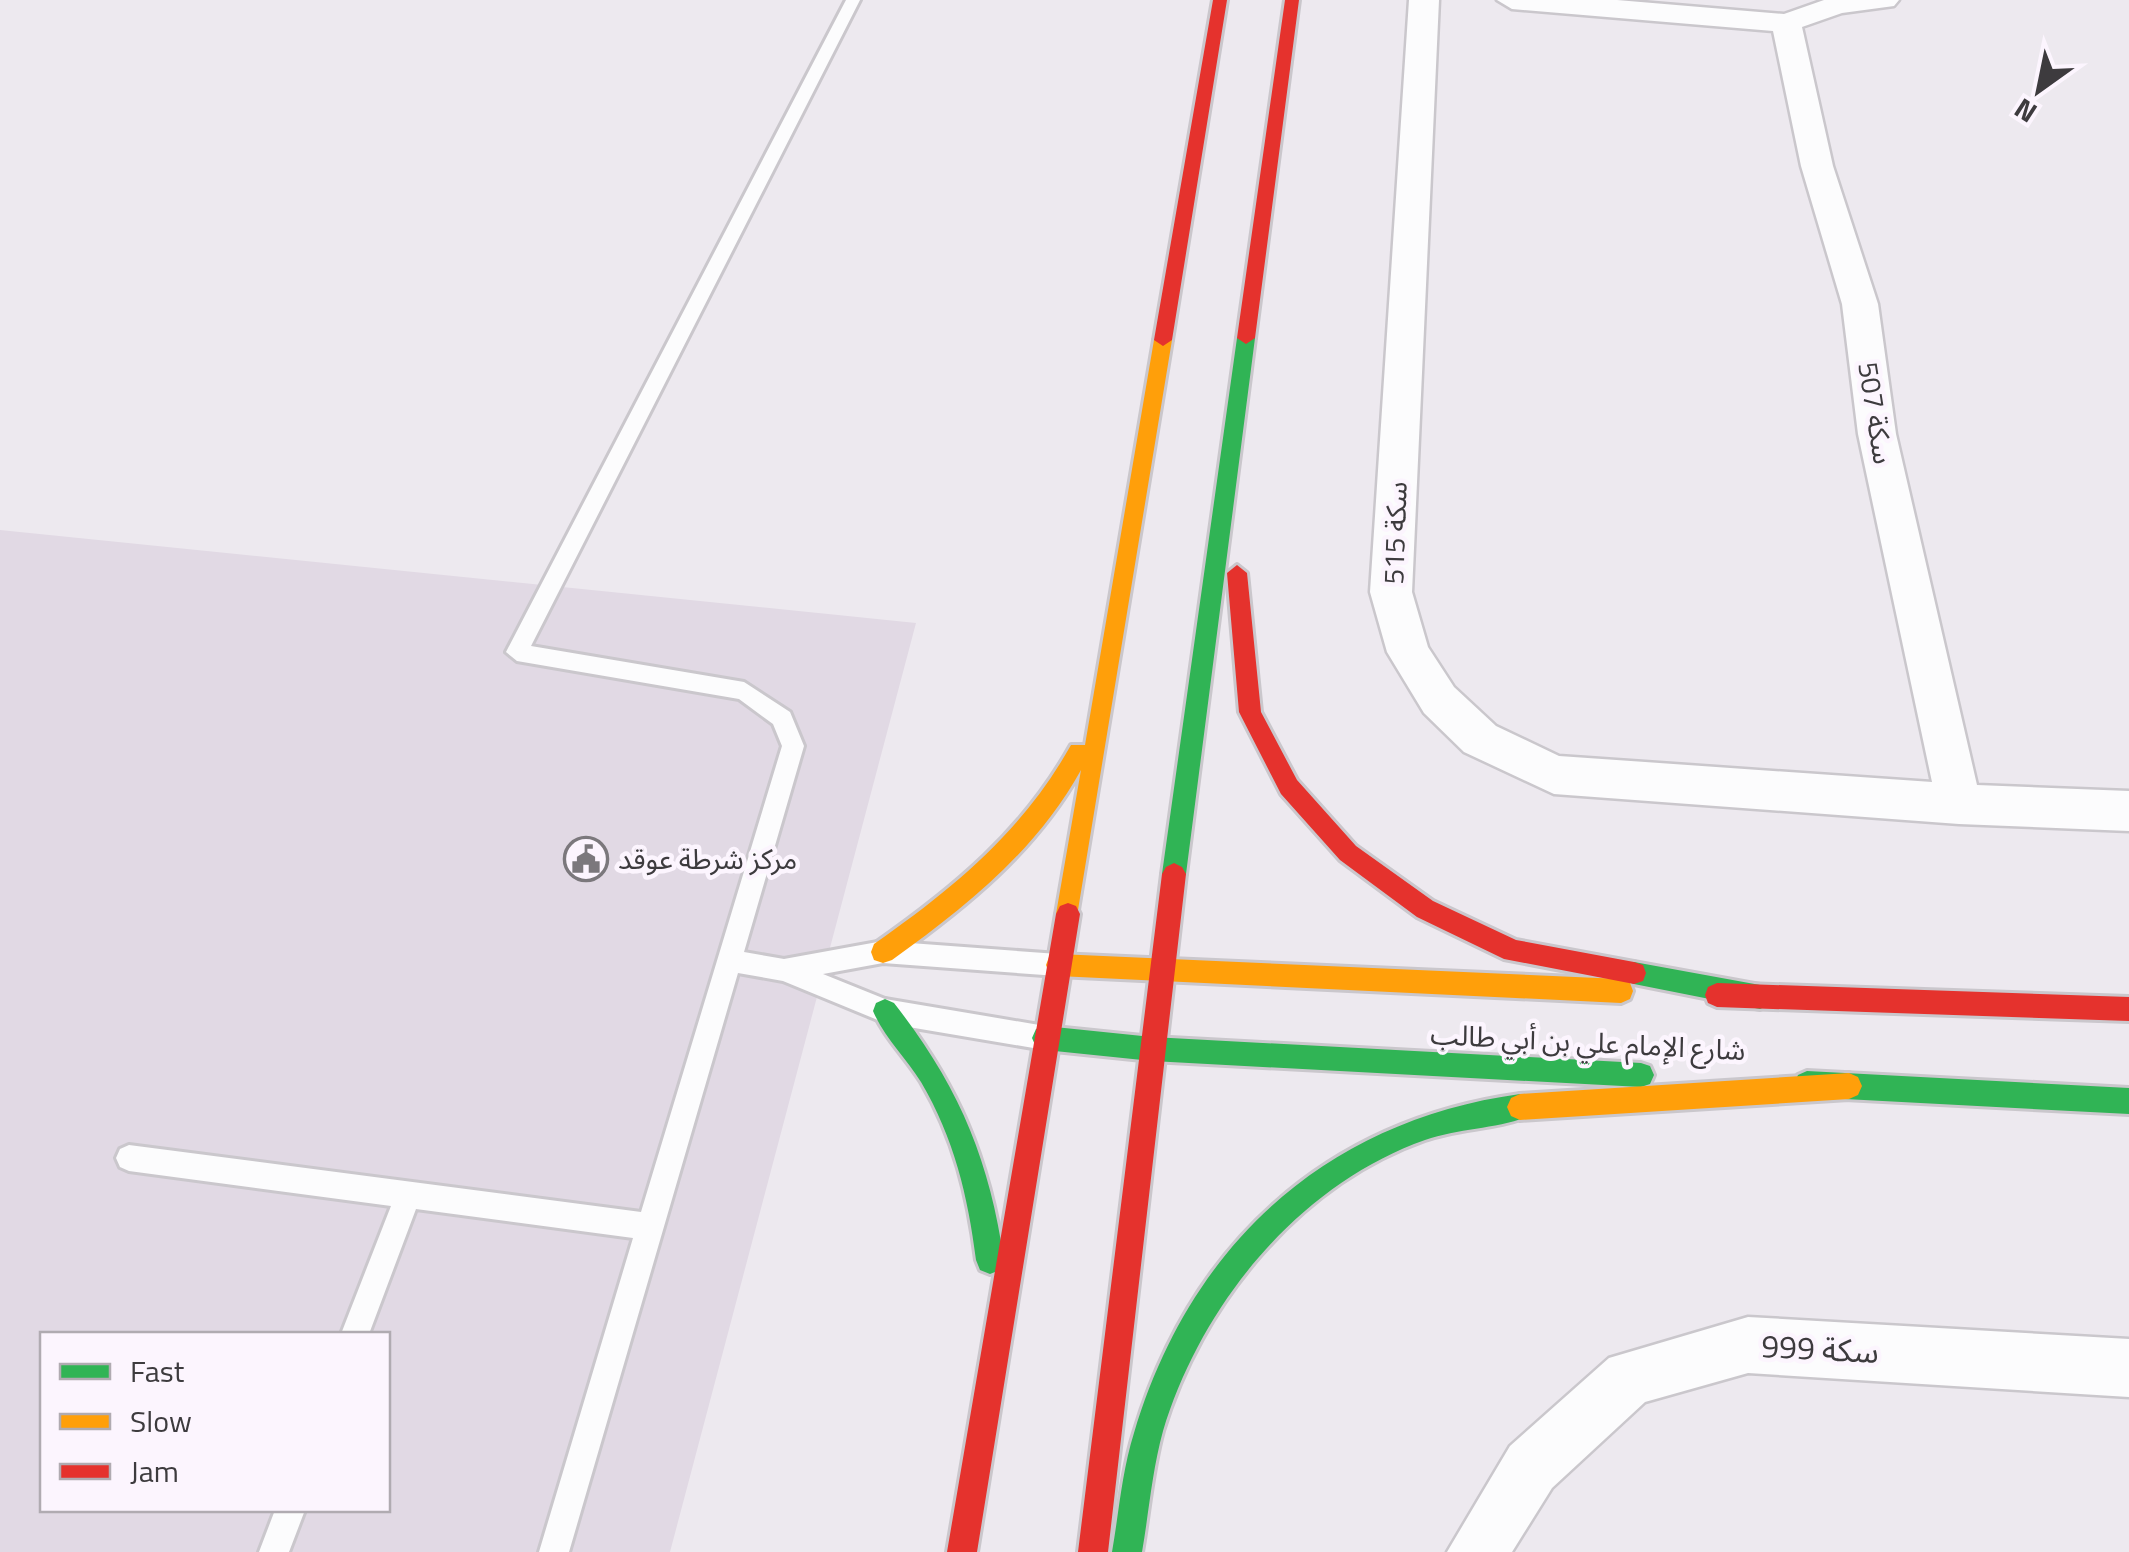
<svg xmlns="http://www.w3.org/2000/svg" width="2129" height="1552" font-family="'Titillium Web','Noto Sans Arabic',sans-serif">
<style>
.built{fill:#e1d9e4;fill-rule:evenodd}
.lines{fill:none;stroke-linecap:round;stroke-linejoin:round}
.lane-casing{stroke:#cac7cc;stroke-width:6}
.street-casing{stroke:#cac7cc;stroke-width:5}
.fast-casing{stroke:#cac7cc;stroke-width:6}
.slow-casing{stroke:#cac7cc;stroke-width:6}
.jam-casing{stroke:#cac7cc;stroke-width:6}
.lane{fill:#fcfcfd;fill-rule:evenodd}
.street{fill:#fcfcfd;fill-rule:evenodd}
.fast{fill:#30b455;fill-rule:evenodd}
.slow{fill:#ff9f0a;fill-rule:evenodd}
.jam{fill:#e5322d;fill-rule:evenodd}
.labels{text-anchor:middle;stroke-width:9;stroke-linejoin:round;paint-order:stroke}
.street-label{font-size:28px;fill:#3d3b3e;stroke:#fcf5fe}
.poi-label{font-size:28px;fill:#3d3b3e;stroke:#fcf5fe;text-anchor:start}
.near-street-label{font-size:32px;fill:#3d3b3e;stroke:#fcf5fe}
</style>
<rect width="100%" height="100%" fill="#ede9ef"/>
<!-- built -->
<path class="built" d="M0,530L916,623L670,1552H0ZM42,1334H388V1510H42Z"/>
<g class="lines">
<defs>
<path id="lane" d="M846,0H860L531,646L744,682L790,712L804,746L744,952L784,959L883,941L1058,954L1067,957L1070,965L1067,973L1058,976L883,963L823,974L885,999L1045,1026L1054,1029L1058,1038L1054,1047L1045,1050L885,1023L783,981L738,973L569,1552H539L633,1238L416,1209L369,1334H341L391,1206L129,1171L120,1167L116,1158L120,1149L129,1145L641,1212L782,746L773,724L739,699L517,661L506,652Z
M275,1510H305L289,1552H259Z"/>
<path id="street" d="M1409,0H1439L1412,592L1428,647L1454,687L1496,726L1559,756L1932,782L1858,434L1842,304L1801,166L1773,31L1512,9L1497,0H1617L1784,14L1824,0H1899L1894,6L1842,13L1802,27L1833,166L1878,304L1896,434L1977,785L2129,791V831L1959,824L1554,794L1464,752L1424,713L1387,652L1370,592Z
M1748,1317L2129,1339V1397L1748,1373L1645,1402L1552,1488L1512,1552H1447L1510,1446L1609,1358Z"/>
<path id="fast" d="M1246,332L1255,338L1186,874L1182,881L1174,885L1166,881L1162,874L1237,338Z
M1634,962L1760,985L1769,989L1772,997L1769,1005L1760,1009L1634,984L1625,981L1622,973L1625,965Z
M885,999L894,1003C958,1085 989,1157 1004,1260L1000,1270L990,1274L980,1270L976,1260C968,1196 954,1138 921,1082C906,1058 884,1037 873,1011L876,1003Z
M1045,1026L1152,1037L1641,1063L1650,1066L1654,1075L1650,1084L1641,1087L1152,1061L1045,1050L1036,1047L1032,1038L1036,1029Z
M1807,1071L2129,1088V1114L1807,1097L1798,1093L1794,1084L1798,1075Z
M1520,1094L1529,1098L1533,1107L1529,1116C1497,1129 1459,1128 1425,1140C1298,1185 1201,1305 1163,1431C1152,1471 1149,1512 1142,1552H1112C1119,1512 1122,1471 1134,1433C1190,1245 1325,1121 1520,1094Z"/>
<path id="slow" d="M1163,334L1172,340L1076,922L1068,925L1060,922L1056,914L1081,770C1036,851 966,907 892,960L883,963L874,960L871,952L874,944C954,888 1023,831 1071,745H1085L1154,340Z
M1058,954L1621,979L1630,983L1633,991L1630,999L1621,1003L1058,976L1049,973L1046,965L1049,957Z
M1849,1073L1858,1077L1862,1086L1858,1095L1849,1099L1520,1120L1511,1116L1507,1107L1511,1098L1520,1094Z"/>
<path id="jam" d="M1213,0H1227L1172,340L1163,346L1154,340Z
M1285,0H1299L1255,338L1246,344L1237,338Z
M1237,565L1247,573L1261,712L1297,780L1356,846L1433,901L1516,940L1634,962L1643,965L1646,973L1643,981L1634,984L1504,959L1417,917L1340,860L1281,794L1239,712L1227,573Z
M1174,863L1182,867L1186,874L1108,1552H1078L1162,874L1166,867Z
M1068,903L1076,906L1080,914L977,1552H947L1056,914L1060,906Z
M1717,983L2129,997V1021L1717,1007L1708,1003L1705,995L1708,987Z"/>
</defs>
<!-- lane casing -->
<use href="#lane" class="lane-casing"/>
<!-- street casing -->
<use href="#street" class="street-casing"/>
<!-- fast casing -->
<use href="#fast" class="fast-casing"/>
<!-- slow casing -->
<use href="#slow" class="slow-casing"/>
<!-- jam casing -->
<use href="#jam" class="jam-casing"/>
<!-- lane -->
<use href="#lane" class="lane"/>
<!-- street -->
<use href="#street" class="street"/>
<!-- fast -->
<use href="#fast" class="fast"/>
<!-- slow -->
<use href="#slow" class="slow"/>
<!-- jam -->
<use href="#jam" class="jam"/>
</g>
<!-- icons -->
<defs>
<symbol id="civic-ring" viewBox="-11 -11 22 22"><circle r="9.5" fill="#fcf5fe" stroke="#7b787c" stroke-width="1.5"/><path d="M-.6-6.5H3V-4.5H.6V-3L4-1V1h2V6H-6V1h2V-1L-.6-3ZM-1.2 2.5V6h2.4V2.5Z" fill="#7b787c"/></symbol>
</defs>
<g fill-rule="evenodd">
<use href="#civic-ring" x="561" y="834" width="50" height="50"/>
</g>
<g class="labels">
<!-- street labels -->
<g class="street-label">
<text transform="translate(1876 413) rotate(81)" y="10">سكة 507</text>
<text transform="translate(1395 533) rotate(-88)" y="10">سكة 515</text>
<text transform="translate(1588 1042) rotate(3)" y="10">شارع الإمام علي بن أبي طالب</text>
</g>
<!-- poi labels -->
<g class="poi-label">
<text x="618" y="869">مركز شرطة عوقد</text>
</g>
<!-- near-street labels -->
<g class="near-street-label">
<text transform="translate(1820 1349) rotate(3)" y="11">سكة 999</text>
</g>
</g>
<!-- legend -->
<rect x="40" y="1332" width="350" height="180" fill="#fcf5fe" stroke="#b0abb1" stroke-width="2.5"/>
<rect x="60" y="1364" width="50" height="15" fill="#30b455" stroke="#b0abb1" stroke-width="2.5"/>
<text x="130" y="1382" font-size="30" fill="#3d3b3e">Fast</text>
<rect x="60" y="1414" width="50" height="15" fill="#ff9f0a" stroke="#b0abb1" stroke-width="2.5"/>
<text x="130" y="1432" font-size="30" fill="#3d3b3e">Slow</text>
<rect x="60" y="1464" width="50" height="15" fill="#e5322d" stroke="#b0abb1" stroke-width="2.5"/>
<text x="130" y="1482" font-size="30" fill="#3d3b3e">Jam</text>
<!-- north arrow -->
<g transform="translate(2039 90) rotate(213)" stroke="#fcf5fe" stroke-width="8" paint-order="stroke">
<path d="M0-8L18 38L0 25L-18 38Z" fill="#3d3b3e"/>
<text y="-15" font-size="28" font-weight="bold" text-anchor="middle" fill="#3d3b3e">N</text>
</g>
</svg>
